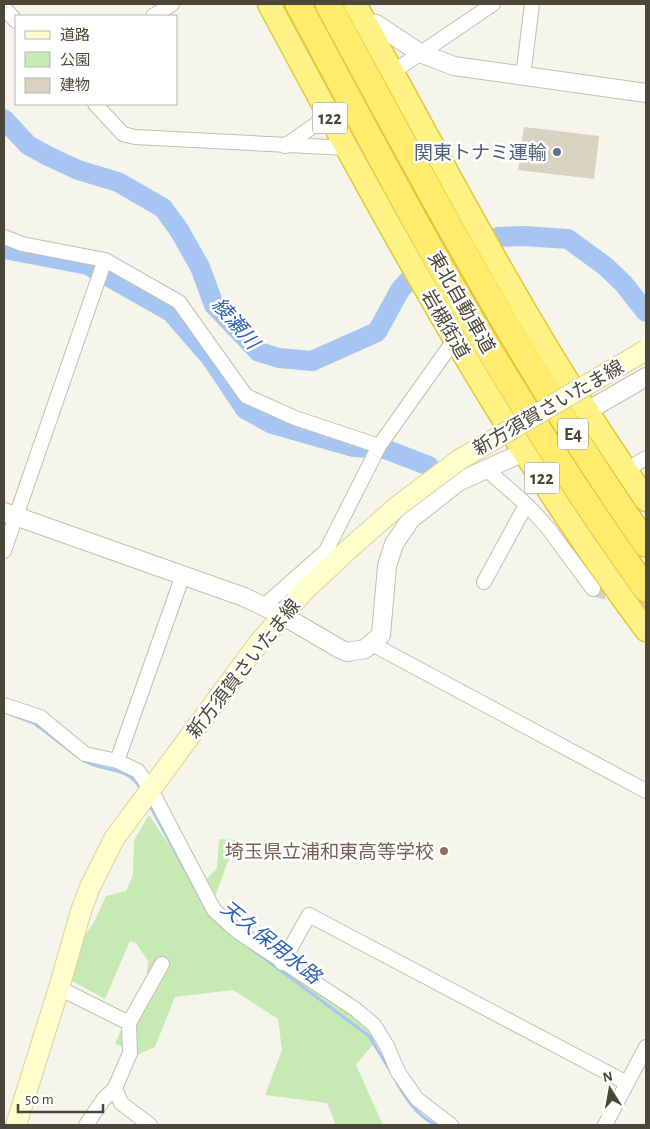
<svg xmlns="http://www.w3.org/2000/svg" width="650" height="1129" font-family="'Alegreya Sans','Noto Sans JP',sans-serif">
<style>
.green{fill:#c7eab4}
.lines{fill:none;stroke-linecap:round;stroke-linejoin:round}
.stream{stroke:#a7c5f3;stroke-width:3}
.river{stroke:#a7c5f3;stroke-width:20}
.building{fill:#d8d3c0}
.minor-tunnel{stroke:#d4d2c7;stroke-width:14;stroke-dasharray:14 7;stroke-linecap:butt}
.minor-casing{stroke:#c2bfad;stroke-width:16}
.tertiary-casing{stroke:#c2bfad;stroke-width:20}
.secondary-casing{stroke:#d6d39a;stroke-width:22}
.trunk-casing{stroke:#e2c639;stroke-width:25}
.motorway-casing{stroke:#e2c639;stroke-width:28}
.minor{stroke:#fff;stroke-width:14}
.tertiary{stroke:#fff;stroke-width:18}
.secondary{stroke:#fffdcc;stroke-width:20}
.trunk{stroke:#fff284;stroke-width:22}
.motorway{stroke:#ffec6d;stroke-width:25}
.secondary-bridge-casing{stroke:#d6d39a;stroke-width:22;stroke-linecap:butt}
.secondary-bridge{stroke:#fffdcc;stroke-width:20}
.service-dot{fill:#5c6f8a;stroke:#fff;stroke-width:2}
.education-dot{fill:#8d6e63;stroke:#fff;stroke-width:2}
.labels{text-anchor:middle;stroke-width:5;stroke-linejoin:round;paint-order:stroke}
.shield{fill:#fff;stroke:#817e74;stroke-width:1}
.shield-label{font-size:18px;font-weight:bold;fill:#4b4738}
.service-label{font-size:19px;fill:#4e5e75;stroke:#fff;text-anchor:end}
.street-label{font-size:19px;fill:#4b4738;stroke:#fff}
.education-label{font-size:19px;fill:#785e54;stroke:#fff;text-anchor:end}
.water-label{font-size:20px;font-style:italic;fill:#2d62bb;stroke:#fff}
</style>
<rect width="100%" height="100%" fill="#f6f5eb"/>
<!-- green -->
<path class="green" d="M149,815L198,888L217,868L219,839L236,840L213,902L212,913L376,1020L378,1038L356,1065L383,1125H336L327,1103L265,1095L282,1050L278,1019L233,990L175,997L155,1047L137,1055L115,1043L147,975L148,961L136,943L130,941L105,999L70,980L74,952L94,922L106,896L126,891L133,875L134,840Z"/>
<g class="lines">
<!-- stream -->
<path class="stream" d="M7,713L34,723L77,756
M83,760C102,773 128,764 141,790
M149,804L207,910
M214,919L224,928
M253,950L369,1036L391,1072
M395,1079C405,1098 417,1116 436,1125"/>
<!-- river -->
<path class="river" d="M4,119L28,145L48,156L78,170L118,182L163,208L179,230L200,267L214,305L259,352L279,358L312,361L377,332L400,290L429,258L498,237L524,236L568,239L605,266L623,283L646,312
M4,249L88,265L171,312L211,358L245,409L272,424L353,447L385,449L429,466"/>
</g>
<!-- building -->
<path class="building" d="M524,127L599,136L594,179L518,170Z"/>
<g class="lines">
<!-- minor-tunnel -->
<path class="minor-tunnel" d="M593,589L646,604"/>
<defs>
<path id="minor" d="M4,8L16,21
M153,16L172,4
M393,72L493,4
M523,77L532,4
M95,104L123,134L135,137L348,148
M285,146L329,115
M4,237L22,244L105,260L179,302L246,396L295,418L379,446
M486,469L529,507L548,528L593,589
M626,470L646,458
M4,551L105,260
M484,582L526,505
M265,605L326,551L379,446L455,339
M372,644L646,791
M4,705L40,717L85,754L117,761L138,771L150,788L214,910L237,931L355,1009L374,1025L387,1046L398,1072L417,1099L451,1125
M117,761L183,575
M282,963L309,915L627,1083
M59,988L129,1023
M115,1088L121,1103L150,1125
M86,1125L103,1100L115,1088L130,1053L129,1023L162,964
M605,1125L646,1047"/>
<path id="tertiary" d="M366,23L376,24L420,53L454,66L646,93
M587,411L646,377
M4,512L244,597L282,615L340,649L347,652L365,649L381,635L387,566L394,544L411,519L458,482L524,452"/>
<path id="secondary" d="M16,1125L59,988L81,911L90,887L114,839L258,644L304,591L351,547"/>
<path id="trunk" d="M269,4C384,218 500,434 646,630
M355,4C420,121 482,240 551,354C581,404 614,452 646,500"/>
<path id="motorway" d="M298,4C365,128 430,254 504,374C549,448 596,519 646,589
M328,4C427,188 526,372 646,544"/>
</defs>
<!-- minor casing -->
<use href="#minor" class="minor-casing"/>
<!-- tertiary casing -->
<use href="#tertiary" class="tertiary-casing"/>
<!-- secondary casing -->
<use href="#secondary" class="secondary-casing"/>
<!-- trunk casing -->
<use href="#trunk" class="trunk-casing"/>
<!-- motorway casing -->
<use href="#motorway" class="motorway-casing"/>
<!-- minor -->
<use href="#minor" class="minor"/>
<!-- tertiary -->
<use href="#tertiary" class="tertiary"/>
<!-- secondary -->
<use href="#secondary" class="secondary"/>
<!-- trunk -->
<use href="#trunk" class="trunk"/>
<!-- motorway -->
<use href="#motorway" class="motorway"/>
<defs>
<path id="secondary-bridge" d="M351,547L399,505L459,460L646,350"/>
</defs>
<!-- secondary-bridge casing -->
<use href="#secondary-bridge" class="secondary-bridge-casing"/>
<!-- secondary-bridge -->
<use href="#secondary-bridge" class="secondary-bridge"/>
</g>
<!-- markers -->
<circle class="service-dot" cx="557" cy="152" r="5"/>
<circle class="education-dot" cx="444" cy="851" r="5"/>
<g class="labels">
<!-- shield labels -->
<g class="shield">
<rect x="312.5" y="102.5" width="35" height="31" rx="4"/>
<rect x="558" y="418.5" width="30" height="31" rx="4"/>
<rect x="524.5" y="462.5" width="35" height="31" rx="4"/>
</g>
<g class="shield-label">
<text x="330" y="124">122</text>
<text x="573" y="440">E4</text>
<text x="542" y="484">122</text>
</g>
<!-- service labels -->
<g class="service-label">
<text x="547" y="159">関東トナミ運輸</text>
</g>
<!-- street labels -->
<g class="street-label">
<text transform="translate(462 302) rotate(60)" y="7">東北自動車道</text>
<text transform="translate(446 324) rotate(60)" y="7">岩槻街道</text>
<text transform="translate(548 407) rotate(-30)" y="7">新方須賀さいたま線</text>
<text transform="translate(243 668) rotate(-52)" y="7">新方須賀さいたま線</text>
</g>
<!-- education labels -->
<g class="education-label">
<text x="434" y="858">埼玉県立浦和東高等学校</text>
</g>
<!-- water labels -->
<g class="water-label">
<text transform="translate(236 323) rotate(49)" y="7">綾瀬川</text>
<text transform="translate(271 942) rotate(38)" y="7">天久保用水路</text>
</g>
</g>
<!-- border -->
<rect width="650" height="1129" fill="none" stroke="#4b4738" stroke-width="10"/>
<!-- legend -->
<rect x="15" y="15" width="162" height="90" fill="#ffffff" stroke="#b7b5af"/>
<rect x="25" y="31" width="25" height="8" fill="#fffdcc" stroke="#b7b5af"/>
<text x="60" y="40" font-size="15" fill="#4b4738">道路</text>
<rect x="25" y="52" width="25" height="15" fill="#c7eab4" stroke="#b7b5af"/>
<text x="60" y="65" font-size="15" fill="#4b4738">公園</text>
<rect x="25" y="78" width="25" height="15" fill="#d8d3c0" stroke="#b7b5af"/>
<text x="60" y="90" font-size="15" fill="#4b4738">建物</text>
<!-- north arrow -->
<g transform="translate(610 1089) rotate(349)" stroke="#ffffff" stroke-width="4" paint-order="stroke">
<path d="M0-4L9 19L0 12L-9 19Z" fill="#4b4738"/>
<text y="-8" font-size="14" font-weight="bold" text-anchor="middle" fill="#4b4738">N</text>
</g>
<!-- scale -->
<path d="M18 1104v8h85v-8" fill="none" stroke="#4b4738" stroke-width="2.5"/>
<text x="25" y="1104" font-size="15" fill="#4b4738" stroke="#ffffff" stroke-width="4" paint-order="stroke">50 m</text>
</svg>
